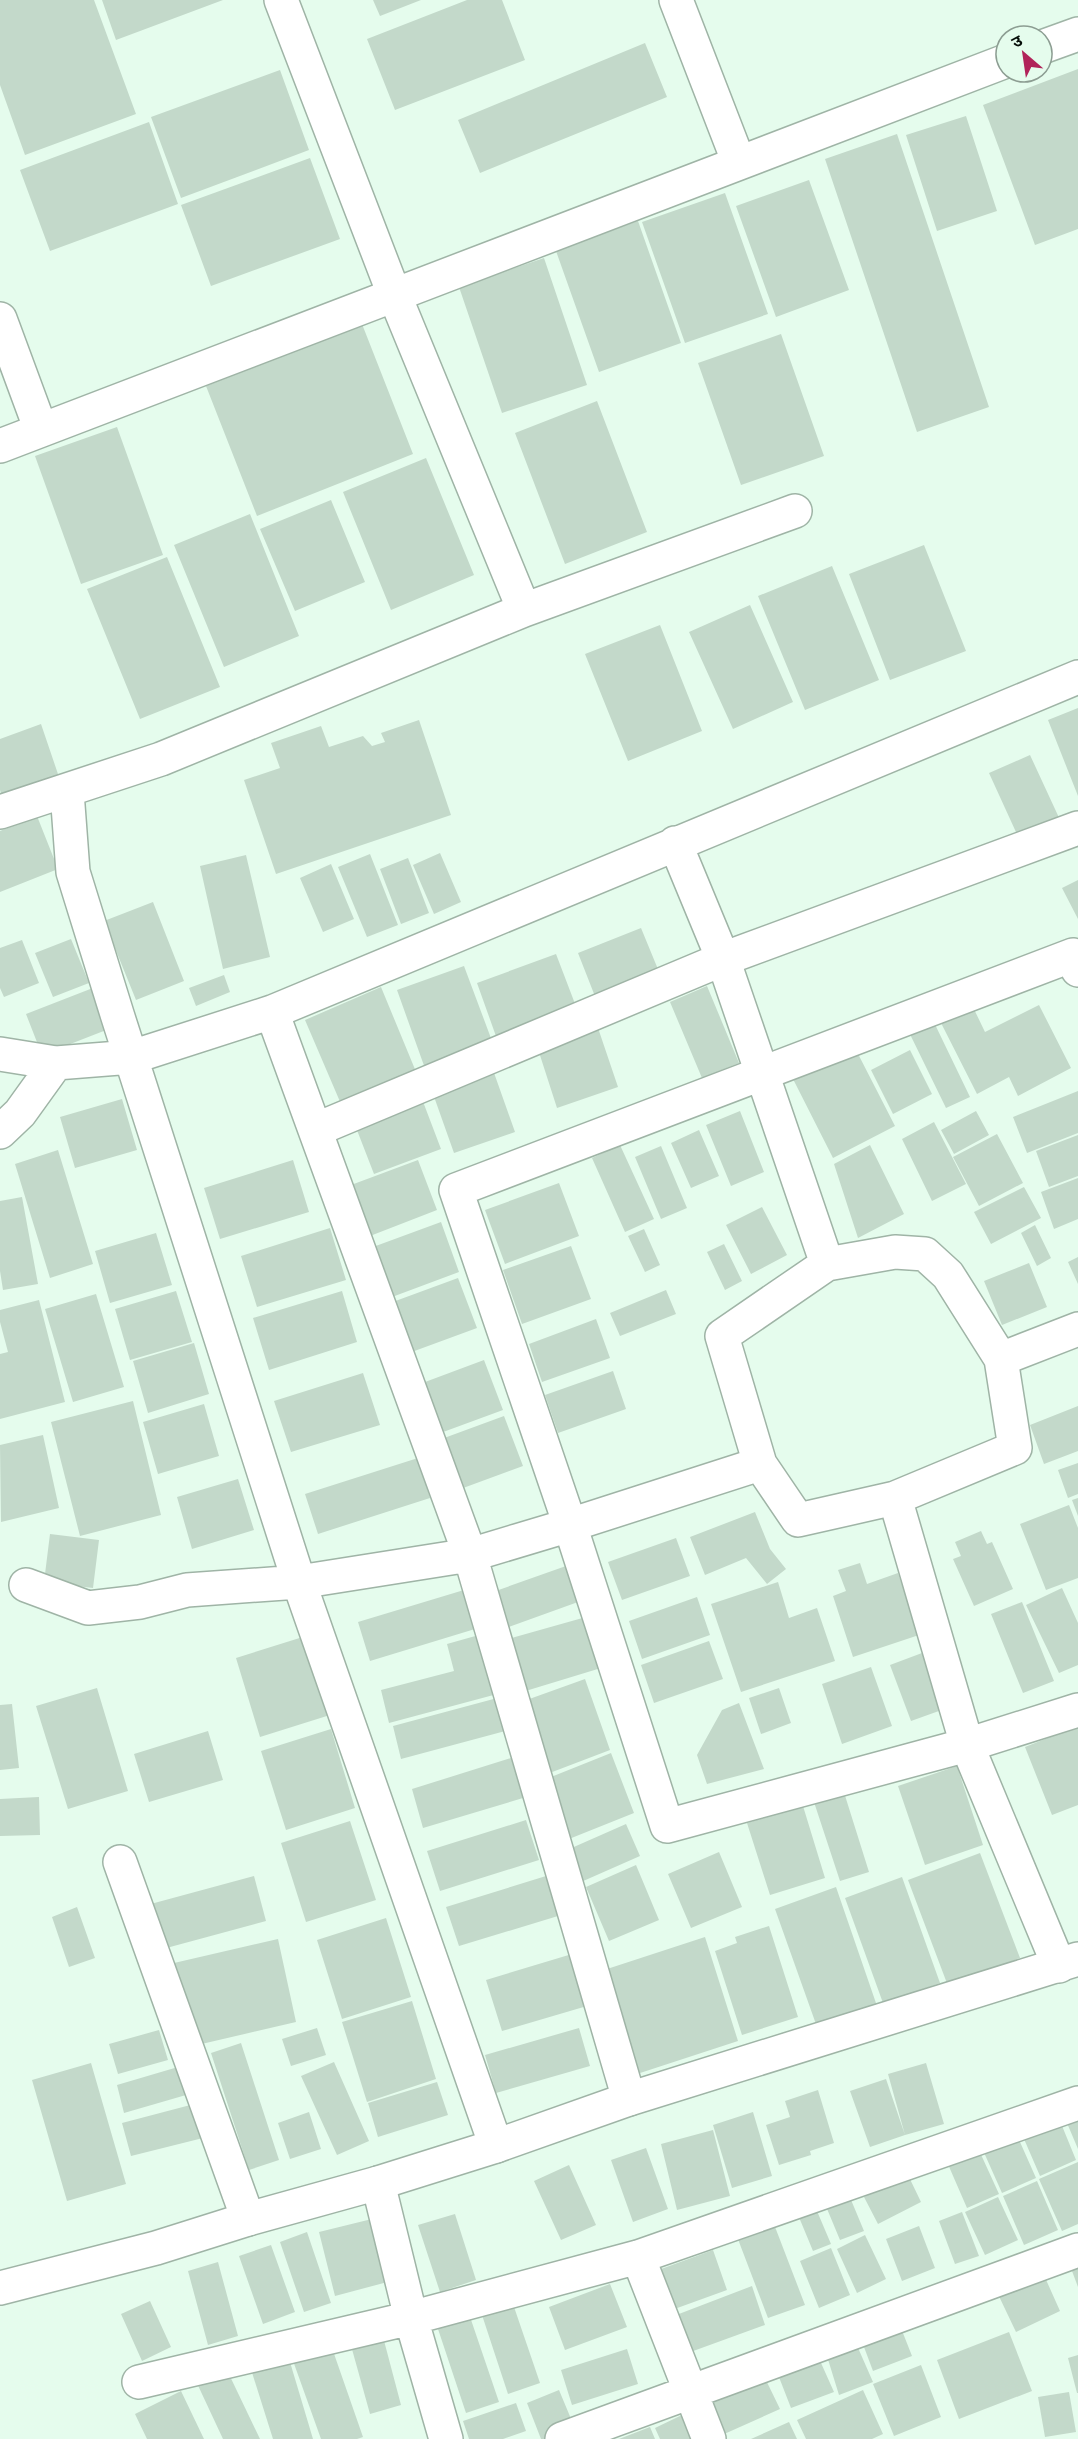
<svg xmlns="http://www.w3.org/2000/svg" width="1078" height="2439" font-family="Literata,'Noto Sans Devanagari',serif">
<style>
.building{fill:#c3d9ca}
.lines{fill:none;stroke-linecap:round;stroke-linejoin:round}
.minor-casing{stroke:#9fb4a6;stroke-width:36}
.tertiary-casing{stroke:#9fb4a6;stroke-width:36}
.minor{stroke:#fff;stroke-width:33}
.tertiary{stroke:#fff;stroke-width:33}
</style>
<rect width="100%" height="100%" fill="#e5fced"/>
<!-- building -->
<path class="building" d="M0,0H94L136,114L25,155L0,85Z
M102,0H223L116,40Z
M373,0H421L380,16Z
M467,0H502L525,60L395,110L367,39Z
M645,43L667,97L480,173L458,120Z
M1078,69V229L1035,245L983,105Z
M280,70L309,150L181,198L151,117Z
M966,116L997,211L937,231L906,135Z
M149,122L178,204L50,251L20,170Z
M897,134L989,407L917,432L825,159Z
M310,158L340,239L211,286L181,205Z
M809,180L849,290L776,317L736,206Z
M725,193L768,314L685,343L642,222Z
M638,221L681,343L599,372L556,251Z
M544,258L587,385L502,413L459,287Z
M362,324L413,454L257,516L206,386Z
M781,334L824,456L741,485L698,363Z
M597,401L647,532L565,564L515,433Z
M117,427L163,555L81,584L35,456Z
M426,458L474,575L391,610L343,492Z
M331,500L365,582L295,611L260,529Z
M250,514L299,636L224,667L174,545Z
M924,545L966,651L890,680L849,574Z
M167,557L220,687L140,719L87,589Z
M832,566L879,680L805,710L758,596Z
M750,605L793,702L733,729L689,632Z
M660,625L702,731L628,761L585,654Z
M1078,708V796L1048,720Z
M419,720L451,815L276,874L244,780L280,768L271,743L321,726L329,747L363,736L372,746L385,742L381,733Z
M41,724L59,777L2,797L0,790V739Z
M1030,755L1061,822L1020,841L989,773Z
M37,816L58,869L0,892V831Z
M440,853L461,902L434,914L413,865Z
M370,854L398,925L367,937L338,867Z
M246,855L270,957L223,969L200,866Z
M408,858L429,913L401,924L380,869Z
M331,864L354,919L323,932L300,878Z
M1078,880V919L1062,888Z
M153,902L184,981L136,1000L104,921Z
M641,928L662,979L598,1004L578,953Z
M71,939L89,983L53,997L35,953Z
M22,940L39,983L4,997L0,988V948Z
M556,954L577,1009L497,1039L477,983Z
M464,966L495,1049L427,1074L397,990Z
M224,975L230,992L196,1006L189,988Z
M98,986L114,1027L42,1055L26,1014Z
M707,986L739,1063L702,1078L670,1002Z
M381,987L419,1079L344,1111L305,1020Z
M971,1003L985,1032L1039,1005L1071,1068L1018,1096L1009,1077L977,1094L939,1019Z
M929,1012L970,1097L946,1108L905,1024Z
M597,1025L618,1087L557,1108L537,1046Z
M855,1048L895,1126L833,1158L793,1079Z
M910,1050L932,1094L893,1114L871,1070Z
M493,1070L515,1132L454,1153L432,1091Z
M1078,1091V1133L1027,1153L1013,1117Z
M122,1099L137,1150L75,1168L60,1117Z
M422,1099L441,1149L374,1174L355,1125Z
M740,1111L764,1172L731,1186L706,1125Z
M976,1111L989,1135L954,1154L941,1130Z
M934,1122L966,1184L932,1201L902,1139Z
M699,1130L719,1176L691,1188L671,1143Z
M997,1134L1023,1183L979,1206L953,1157Z
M1078,1135V1176L1049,1187L1036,1151Z
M620,1145L654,1219L625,1232L592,1158Z
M870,1145L904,1214L858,1238L834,1164Z
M661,1146L687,1208L661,1219L635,1157Z
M58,1150L93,1264L50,1278L15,1164Z
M293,1160L309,1212L220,1239L204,1188Z
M418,1160L437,1210L370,1236L351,1185Z
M1078,1178V1219L1054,1229L1041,1192Z
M559,1183L579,1236L505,1264L485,1210Z
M1024,1187L1041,1218L991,1244L974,1212Z
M22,1197L38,1284L3,1290L0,1271V1201Z
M762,1207L787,1255L751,1274L726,1225Z
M441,1222L459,1272L392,1297L373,1247Z
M1035,1225L1051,1258L1037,1266L1021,1233Z
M330,1228L346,1280L257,1307L241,1256Z
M644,1229L660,1265L645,1272L628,1236Z
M156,1233L172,1285L110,1303L95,1251Z
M724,1244L742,1281L725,1290L707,1252Z
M571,1246L591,1299L522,1324L503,1270Z
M1078,1257V1284L1068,1262Z
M1029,1263L1047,1307L1002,1325L984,1281Z
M458,1278L477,1328L409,1353L390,1303Z
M666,1290L676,1314L620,1336L610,1313Z
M176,1291L192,1342L130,1360L115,1309Z
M342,1291L357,1342L269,1370L253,1318Z
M96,1294L124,1387L73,1402L45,1309Z
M39,1300L65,1402L0,1419V1354L8,1352L0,1322V1310Z
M596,1319L610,1358L542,1382L529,1344Z
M194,1343L209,1394L148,1413L133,1361Z
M484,1360L503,1410L435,1435L417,1385Z
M613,1371L626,1409L558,1433L545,1395Z
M363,1373L380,1425L291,1452L274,1401Z
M133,1401L161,1515L80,1536L51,1422Z
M204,1404L219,1456L158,1474L143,1422Z
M1078,1406V1451L1044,1464L1030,1425Z
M504,1416L523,1466L455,1491L436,1441Z
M43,1435L59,1508L1,1522L0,1445Z
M418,1458L430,1498L318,1534L305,1494Z
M1078,1463V1494L1068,1498L1058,1470Z
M238,1479L254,1530L192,1549L177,1497Z
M1078,1498V1516L1072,1500Z
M1069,1505L1078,1528V1578L1046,1590L1020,1524Z
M755,1512L770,1549L786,1569L767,1584L746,1558L705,1575L690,1537Z
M981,1531L987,1544L992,1542L1013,1589L974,1606L953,1559L961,1556L955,1542Z
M50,1534L99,1540L93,1588L44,1582Z
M676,1538L690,1576L622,1600L608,1562Z
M860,1563L867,1584L898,1573L919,1635L853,1657L833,1596L846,1591L838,1570Z
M566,1566L578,1602L503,1629L490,1593Z
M778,1582L789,1618L817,1608L835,1661L741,1692L711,1604Z
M1062,1588L1078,1623V1665L1059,1673L1026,1605Z
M464,1590L475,1629L370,1661L358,1622Z
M697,1597L710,1635L642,1659L629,1621Z
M1022,1602L1054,1681L1023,1693L991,1614Z
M586,1617L601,1668L519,1693L504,1640Z
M486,1633L501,1693L389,1723L381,1690L454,1671L447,1644Z
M306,1636L330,1715L260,1737L236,1658Z
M709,1641L723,1679L654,1703L641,1665Z
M930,1650L950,1707L911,1721L890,1665Z
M871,1667L892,1726L842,1744L822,1684Z
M585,1679L610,1750L547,1774L521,1702Z
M97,1688L128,1791L68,1809L36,1706Z
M779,1688L791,1723L761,1734L749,1698Z
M501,1697L509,1730L401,1759L393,1726Z
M739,1703L764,1769L707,1784L697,1755L722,1710Z
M12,1704L19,1768L0,1770V1705Z
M1078,1726V1805L1052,1815L1025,1747Z
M331,1729L355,1808L286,1830L261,1751Z
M208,1731L223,1780L149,1802L134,1754Z
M611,1753L634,1813L569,1839L546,1779Z
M511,1758L523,1798L423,1828L412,1789Z
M957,1766L983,1845L925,1865L898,1786Z
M842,1786L869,1872L840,1881L812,1796Z
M39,1797L40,1835L0,1836V1799Z
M803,1806L825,1878L770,1895L747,1823Z
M526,1820L539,1860L440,1891L427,1851Z
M350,1821L376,1900L306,1922L281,1843Z
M626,1824L640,1856L581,1882L567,1850Z
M719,1852L742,1907L691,1928L668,1874Z
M980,1853L1020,1958L948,1986L908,1880Z
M636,1865L659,1920L609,1941L586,1887Z
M254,1876L266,1921L159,1950L147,1905Z
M546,1876L558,1916L459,1946L446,1907Z
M902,1877L940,1983L883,2003L845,1898Z
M836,1887L877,2006L817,2027L775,1909Z
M77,1907L95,1958L69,1967L52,1917Z
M386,1918L411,1997L342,2019L317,1940Z
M769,1926L798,2017L742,2035L715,1951L737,1943L735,1937Z
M705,1937L738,2041L637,2074L604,1970Z
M278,1939L296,2022L193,2046L174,1963Z
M572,1954L587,2006L502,2031L486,1980Z
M412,2001L436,2079L367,2102L342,2022Z
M317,2028L326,2055L291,2066L282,2039Z
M579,2028L590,2066L496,2093L485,2055Z
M159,2030L168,2060L118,2074L109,2044Z
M241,2043L279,2160L249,2170L211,2053Z
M334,2062L369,2141L337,2155L301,2076Z
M91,2063L126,2184L67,2201L32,2080Z
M926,2063L944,2124L905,2135L888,2074Z
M178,2067L186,2095L124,2113L117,2085Z
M886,2079L905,2135L870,2147L850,2091Z
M437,2082L448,2115L378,2137L368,2103Z
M818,2090L834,2143L810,2151L811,2155L779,2165L766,2125L790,2117L785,2101Z
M198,2103L207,2137L131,2156L122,2123Z
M309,2112L321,2149L290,2159L278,2123Z
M753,2112L772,2176L732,2188L713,2125Z
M1058,2116L1076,2160L1040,2176L1021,2132Z
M1078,2119V2149L1067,2123Z
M713,2130L730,2196L677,2210L661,2144Z
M1016,2133L1036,2178L1002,2193L982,2148Z
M646,2148L668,2209L633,2222L611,2160Z
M978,2148L999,2194L967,2208L947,2162Z
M1078,2162V2224L1062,2231L1039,2179Z
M569,2165L596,2225L561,2240L534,2181Z
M908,2175L921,2202L878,2224L864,2197Z
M1037,2181L1058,2230L1024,2245L1003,2196Z
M849,2195L864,2231L840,2240L825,2204Z
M998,2197L1018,2240L985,2255L965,2212Z
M814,2204L831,2244L813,2251L796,2210Z
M962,2212L979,2256L955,2264L939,2221Z
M455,2214L476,2280L440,2292L418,2225Z
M380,2217L395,2280L335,2296L319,2232Z
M772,2219L805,2305L768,2318L736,2234Z
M919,2226L935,2268L902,2281L886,2239Z
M307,2232L331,2303L304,2312L280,2242Z
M865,2235L886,2279L857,2293L837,2249Z
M271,2245L295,2312L263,2324L239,2256Z
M831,2248L850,2295L819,2308L800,2261Z
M713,2250L727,2290L669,2311L653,2272Z
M1078,2259V2287L1069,2263Z
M218,2262L238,2336L208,2345L188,2271Z
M1043,2273L1060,2311L1016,2332L996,2290Z
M610,2284L627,2327L565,2350L549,2307Z
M752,2286L765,2325L685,2354L671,2317Z
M150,2301L171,2347L142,2361L121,2314Z
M513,2304L540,2383L508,2394L482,2315Z
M467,2308L499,2402L466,2413L435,2320Z
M899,2323L912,2356L873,2371L861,2339Z
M1009,2332L1032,2391L959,2419L937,2360Z
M382,2333L401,2405L370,2414L350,2342Z
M855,2341L873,2382L839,2395L826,2353Z
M332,2348L363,2437L357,2439H321L292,2358Z
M627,2349L638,2384L572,2405L561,2370Z
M287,2352L313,2439H273L249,2363Z
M817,2354L834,2392L791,2408L777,2372Z
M1078,2355V2393H1077L1068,2358Z
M921,2365L941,2417L894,2436L873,2384Z
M226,2368L260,2439H223L195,2379Z
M763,2374L780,2409L722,2435L705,2398Z
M559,2390L574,2426L548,2439H541L527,2403Z
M863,2390L883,2434L872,2439H806L797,2420Z
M181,2391L204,2439H147L135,2414Z
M1069,2392L1076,2432L1045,2437L1038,2397Z
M516,2403L526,2431L503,2439H469L463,2421Z
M682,2415L694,2439H660L655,2428Z
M789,2422L797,2439H751Z
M650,2427L655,2439H619Z"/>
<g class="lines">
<defs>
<path id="minor" d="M281,0L394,294L524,610
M676,0L739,163
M1042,47L1078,34
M0,319L41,430
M0,446L1006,61
M67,792L73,872L117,1014L299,1582L496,2146
M0,812L161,759L524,610L795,511
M675,843L723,959L827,1264
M1078,970L1073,955L456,1190L570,1525L667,1826L967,1745L1078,1710
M272,1012L470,1555L629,2099
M0,1054L56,1063L132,1057L272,1012L1078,677
M315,1130L723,959L1078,828
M0,1132L20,1113L56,1063
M895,1252L925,1254L948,1275L1001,1359L1015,1448L895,1498L798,1520L760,1464L722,1336L827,1264Z
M1001,1359L1078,1329
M895,1498L967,1745L1059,1966
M26,1585L88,1608L140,1602L187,1590L299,1582L470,1555L570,1525L760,1464
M120,1862L248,2219
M378,2183L411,2318L446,2439
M638,2257L709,2439
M139,2382L411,2318L638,2257L1078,2103
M562,2439L1078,2250"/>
<path id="tertiary" d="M0,2288L156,2248L248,2219L378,2183L496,2146L629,2099L1078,1959"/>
</defs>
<!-- minor casing -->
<use href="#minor" class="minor-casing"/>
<!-- tertiary casing -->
<use href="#tertiary" class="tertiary-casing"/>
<!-- minor -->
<use href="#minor" class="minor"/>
<!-- tertiary -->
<use href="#tertiary" class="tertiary"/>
</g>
<!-- north arrow -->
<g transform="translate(1024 54) rotate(331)"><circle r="28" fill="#e5fced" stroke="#8c9d92" stroke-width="1.5"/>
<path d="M0-4.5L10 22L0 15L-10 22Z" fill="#b1235a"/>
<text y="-9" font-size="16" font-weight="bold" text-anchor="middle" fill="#060e09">उ</text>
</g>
</svg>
